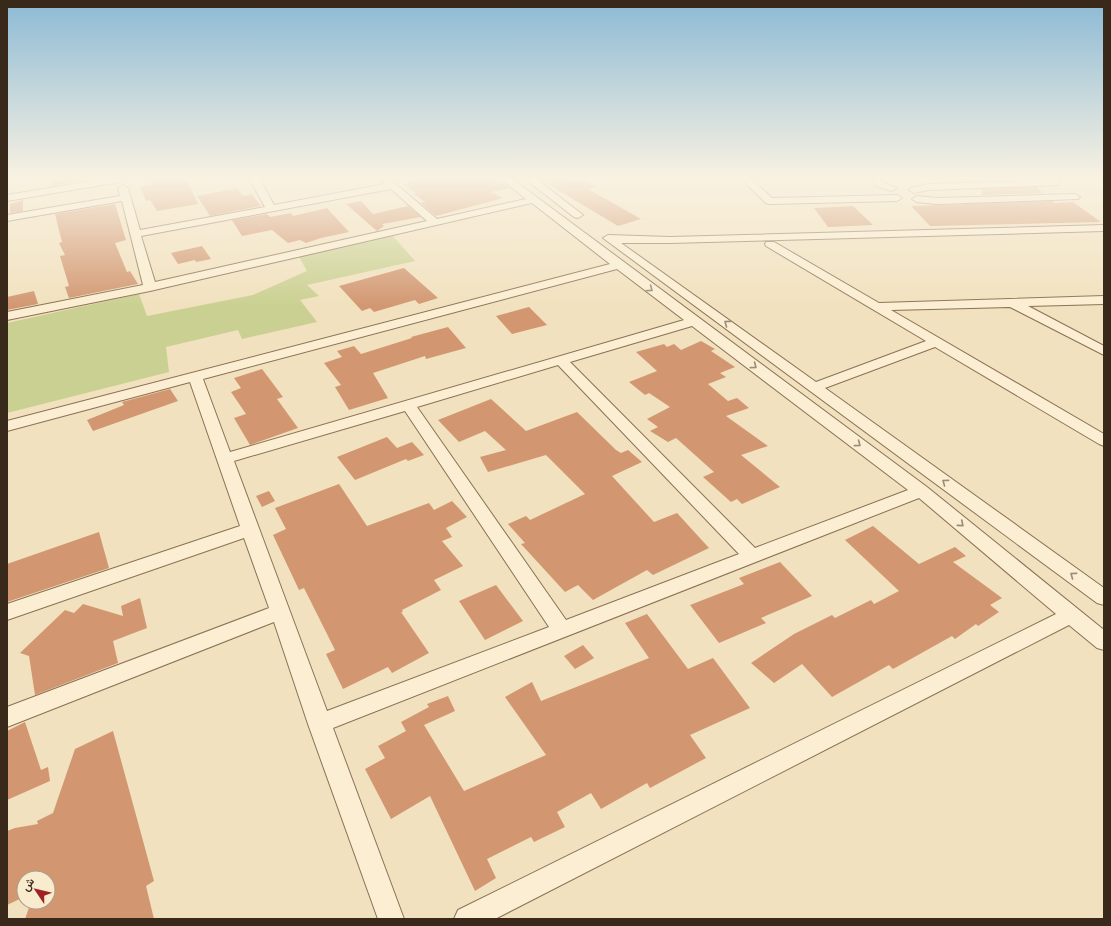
<svg xmlns="http://www.w3.org/2000/svg" width="1111" height="926" font-family="'PT Serif',Vazirmatn,serif">
<style>
.green{fill:#cad091}
.building{fill:#d29771}
.lines{fill:none;stroke-linecap:round;stroke-linejoin:round}
.minor-casing{stroke:#8b7155;stroke-width:2}
.minor{fill:#fbeed2;fill-rule:evenodd}
.oneway{stroke:#9a8c76}
</style>
<rect width="100%" height="100%" fill="#f1e1be"/>
<!-- green -->
<path class="green" d="M393,236L415,261L307,285L319,296L300,300L317,322L242,339L238,330L166,347L169,372L7,413V323L139,294L147,316L253,295L307,271L298,255Z"/>
<!-- building -->
<path class="building" d="M64,178H92L88,180L52,186L49,180Z
M147,178H186L198,204L157,211L150,200L146,201L140,187L153,185Z
M403,178H495L510,188L491,192L503,198L436,216L421,203L425,202L414,194L416,193L403,184L410,182Z
M538,178H569L572,179L582,178L597,187L588,189L641,219L618,226Z
M982,178H1027L1028,179L982,181Z
M1037,187L1043,193L982,195V189Z
M237,188L243,196L252,194L261,206L210,216L197,196Z
M23,200V211L10,213V204Z
M361,201L373,214L408,206L421,217L382,224L384,226L377,231L346,204Z
M1052,201L1054,203L1073,202L1101,222L930,226L911,206Z
M115,204L126,240L115,243L127,272L130,271L138,284L69,298L65,287L69,286L60,256L65,255L59,243L62,242L55,214Z
M853,206L873,225L828,227L814,208Z
M327,208L349,232L321,238L306,243L300,240L288,243L272,230L242,236L232,220L267,214L270,217L291,213L293,216Z
M202,246L211,259L196,262L195,260L178,264L171,253Z
M404,268L438,298L419,304L415,300L374,312L370,308L362,311L339,286Z
M34,291L38,304L7,310V297Z
M529,307L547,325L512,334L496,316Z
M448,327L466,348L426,359L425,356L373,373L388,398L349,410L335,387L341,385L324,363L342,357L337,351L354,346L361,354L412,338L411,337Z
M701,341L715,349L711,351L735,367L720,373L726,377L708,384L728,401L737,398L749,408L726,416L768,446L741,455L780,487L742,504L737,499L731,502L703,477L714,472L676,438L668,442L650,431L658,427L647,419L670,407L649,393L645,395L629,382L657,371L636,352L664,344L667,347L674,344L681,350Z
M262,369L283,397L277,399L298,428L250,445L234,418L246,414L231,392L241,388L234,378Z
M170,389L178,401L93,431L87,420L124,405L122,402Z
M491,399L526,431L577,412L616,450L621,453L628,450L642,462L612,476L654,522L677,513L709,548L653,575L647,570L593,600L578,585L565,592L521,544L525,543L508,524L526,516L530,520L585,494L546,455L488,472L480,457L506,450L485,431L459,442L438,420Z
M387,437L397,448L412,442L424,455L408,461L406,459L355,480L337,457Z
M339,484L367,526L429,503L434,510L452,501L467,517L446,528L452,537L442,541L463,566L434,580L441,590L402,610L403,612H401L429,653L392,673L388,667L343,689L326,654L335,650L304,588L299,590L273,535L286,529L275,508Z
M269,491L275,501L262,507L256,496Z
M873,526L919,564L955,547L966,556L953,562L1002,598L990,605L999,612L978,626L976,624L955,639L952,636L893,669L889,665L832,697L802,664L774,683L751,663L794,634L832,615L835,618L871,600L874,604L899,591L845,540Z
M99,532L109,568L7,602V564Z
M780,562L812,596L761,618L766,623L719,643L690,605L744,584L739,578Z
M496,585L523,621L485,640L459,601Z
M140,598L147,628L113,641L118,663L35,695L29,656L20,653L65,610L74,613L83,604L123,616L121,606Z
M647,614L688,669L713,658L750,708L690,735L706,758L650,788L647,783L601,809L591,793L557,812L565,827L534,842L531,837L487,859L496,878L475,891L430,796L391,819L365,769L385,758L378,746L406,731L401,722L429,707L427,704L448,696L455,711L424,725L464,791L546,755L505,697L532,682L541,701L649,658L625,623Z
M583,645L594,658L575,669L564,656Z
M25,722L41,770L48,767L50,781L7,800V731Z
M113,731L154,881L146,886L154,919H25L31,902H48V878H24V897L7,905V831L15,828L38,824L37,821L53,813L75,749Z"/>
<g class="lines">
<defs>
<path id="minor" d="M110,178L125,179L120,182L7,201V195Z
M249,178H259L274,205L385,184L380,179L389,178L437,219L526,199L500,178H511L927,487L1104,630V650L1097,648L1069,625L495,919H454L458,910L1056,614L919,498L333,728L404,919H378L308,724L274,622L7,727V707L269,608L244,538L7,620V604L240,526L190,382L7,431V421L610,264L532,203L150,291L7,320V312L143,285L122,201L7,221V215L120,196L118,188L123,185L128,188L140,230L265,207ZM391,189L427,221L155,282L141,236ZM617,269L684,320L230,452L203,379ZM692,326L908,490L755,548L570,362ZM558,365L739,554L566,620L417,407ZM405,411L549,627L327,711L234,461Z
M524,178H535L583,215L578,218L574,217Z
M740,178H750L772,198L897,195L902,198L897,201L769,204L766,203Z
M868,178H878L884,183L897,188L892,191L878,187Z
M1056,180L1059,181V185L929,190L914,193L909,190L911,188L929,184Z
M1075,194L1080,197L1078,199L937,204L917,202L912,199L917,196L937,198Z
M1104,225V231L670,243H621L816,382L926,341L766,246L765,244L766,242H774L879,303L1104,296V304L1028,306L1104,346V355L1010,307L891,310L1104,434V446L1099,444L935,347L825,388L1104,588V605L1097,603L603,238L608,235L670,237Z"/>
</defs>
<!-- minor casing -->
<use href="#minor" class="minor-casing"/>
<!-- minor -->
<use href="#minor" class="minor"/>
</g>
<!-- one-way arrows -->
<defs><path id="oneway-chevron" d="M-2-3.5L2.5 0L-2 3.5" fill="none" stroke-width="1.6" stroke-linecap="round" stroke-linejoin="round"/></defs>
<g class="oneway">
<use href="#oneway-chevron" transform="translate(650 289) rotate(37)"/>
<use href="#oneway-chevron" transform="translate(727 323) rotate(-144)"/>
<use href="#oneway-chevron" transform="translate(754 366) rotate(37)"/>
<use href="#oneway-chevron" transform="translate(858 444) rotate(37)"/>
<use href="#oneway-chevron" transform="translate(945 482) rotate(-144)"/>
<use href="#oneway-chevron" transform="translate(961 524) rotate(40)"/>
<use href="#oneway-chevron" transform="translate(1073 575) rotate(-144)"/>
</g>
<!-- sky -->
<linearGradient id="sky" x2="0" y2="1"><stop stop-color="#8cbad5"/><stop offset="0.58" stop-color="#f9f2e2"/><stop offset="1" stop-color="#f9f2e2" stop-opacity="0"/></linearGradient>
<rect width="1111" height="307" fill="url(#sky)"/>
<!-- border -->
<rect width="1111" height="926" fill="none" stroke="#39291b" stroke-width="16"/>
<!-- north arrow -->
<g transform="translate(36 890) rotate(305)"><circle r="19" fill="#f8ebce" stroke="#ac9d86"/>
<path d="M0-3L7 15L0 10L-7 15Z" fill="#9e2124"/>
<text y="-6" font-size="11" font-weight="bold" text-anchor="middle" fill="#39291b">ش</text>
</g>
</svg>
